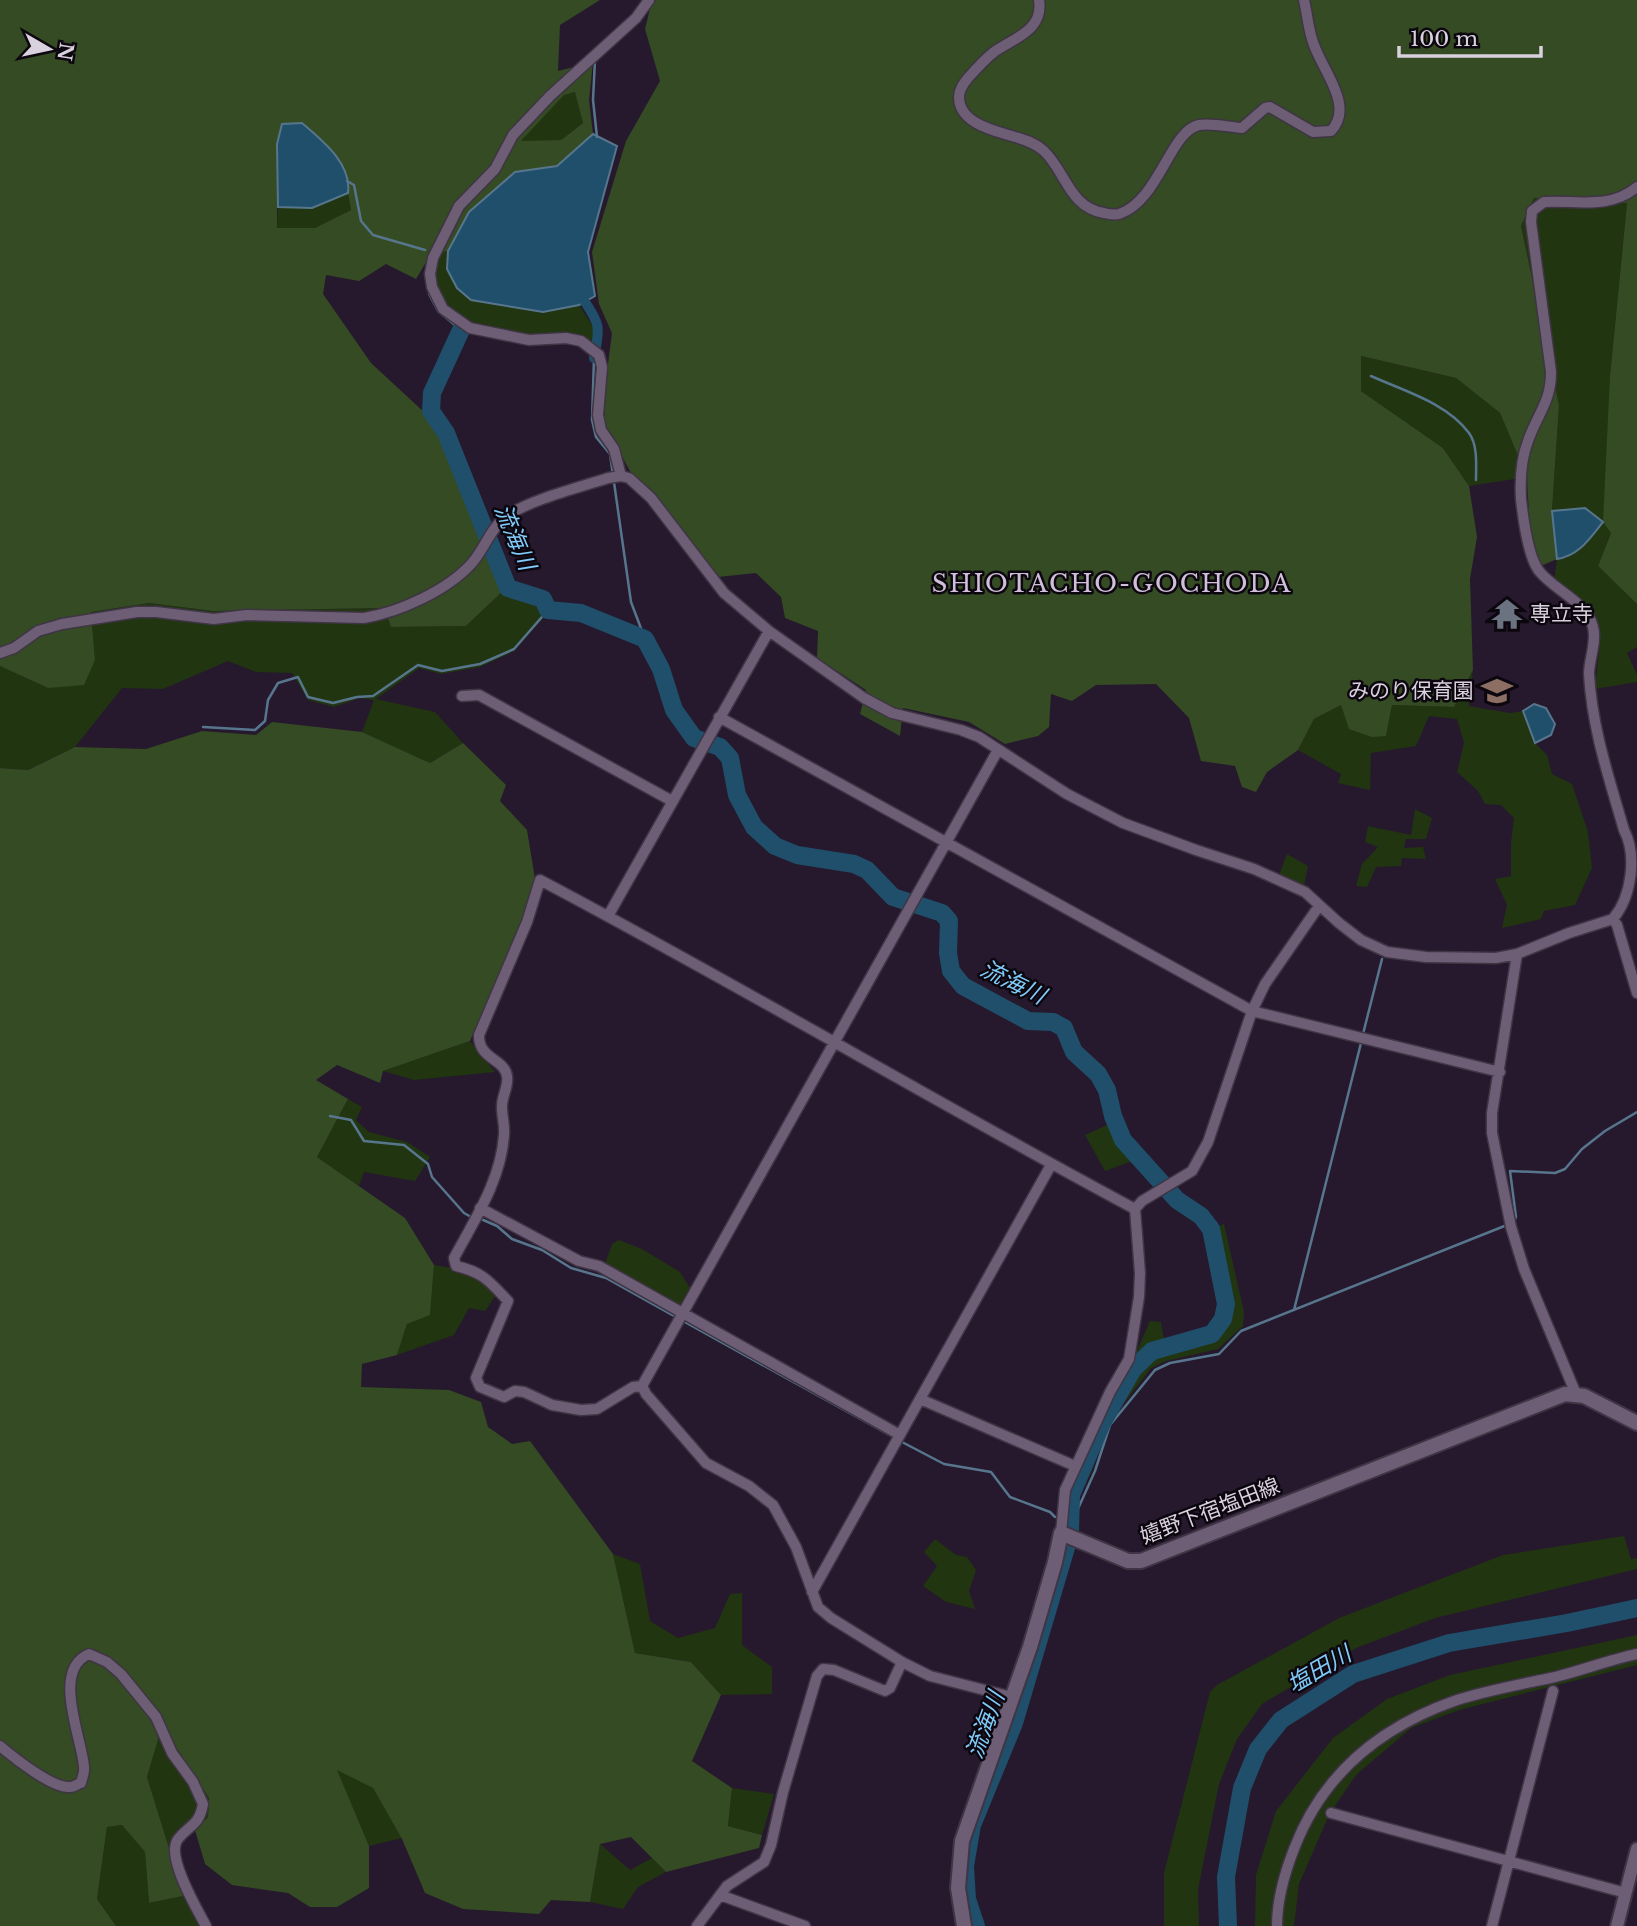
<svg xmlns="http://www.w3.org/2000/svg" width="1637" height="1926" font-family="'Libre Baskerville','Noto Sans JP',serif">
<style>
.green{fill:#213511}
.forest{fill:#344b23;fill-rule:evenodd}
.water{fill:#1f4f6a;stroke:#57768d;stroke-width:2}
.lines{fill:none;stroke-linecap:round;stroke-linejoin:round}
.stream{stroke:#57768d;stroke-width:2.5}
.canal{stroke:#1f4f6a;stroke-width:10}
.river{stroke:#1f4f6a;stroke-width:18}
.minor-casing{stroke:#3f3544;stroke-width:13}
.tertiary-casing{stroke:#3f3544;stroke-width:16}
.secondary-casing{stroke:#3f3544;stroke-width:18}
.minor{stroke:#6d5e76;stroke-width:10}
.tertiary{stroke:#6d5e76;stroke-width:12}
.secondary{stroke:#6d5e76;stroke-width:14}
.labels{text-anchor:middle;stroke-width:5;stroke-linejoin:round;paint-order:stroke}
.poi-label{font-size:21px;fill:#d9d1de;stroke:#0c070f;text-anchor:start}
.street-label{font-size:21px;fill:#d9d1de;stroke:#0c070f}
.water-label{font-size:23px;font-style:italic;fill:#80cbf9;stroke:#0c070f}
.quarter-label{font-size:24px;letter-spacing:2px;fill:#d0bfd9;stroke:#0c070f}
</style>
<rect width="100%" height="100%" fill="#26192d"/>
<!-- green -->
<path class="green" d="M576,92L583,123L561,140L520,142L564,94Z
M348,193L351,210L315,228H277L278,207L312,208Z
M1534,198L1627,202L1610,376L1611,533L1598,566L1637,604V647L1627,653L1637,675V682L1595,689L1600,641L1596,615L1554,581L1557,559L1567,558L1585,508L1552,511L1559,405L1521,226Z
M448,251V269L543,312L579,305L595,330L591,341L570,334L528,337L471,323L446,306L434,278L431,254Z
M1361,356L1456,378L1500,413L1527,477L1469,486L1443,448L1361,391Z
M504,590L541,602L545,616L514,651L480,667L441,674L419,668L376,699L435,712L463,743L430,763L362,732L374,700L360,698L334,707L308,700L292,673L256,672L228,661L163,689L122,688L75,747L28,770L0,768V666L48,688L95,660L91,612L149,603L213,611L384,608L391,627L466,626Z
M1473,670L1469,706L1510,713L1523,711L1535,743L1547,755L1552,774L1572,784L1588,832L1592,868L1575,905L1544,911L1541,919L1502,928L1507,905L1495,879L1511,876V843L1514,818L1501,805L1485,804L1478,791L1457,772L1464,743L1457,719L1429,716L1416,746L1371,753L1370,790L1338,783L1341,774L1298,750L1314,719L1341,705L1386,736L1392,705L1454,707Z
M1415,809L1432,818L1426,839H1406L1404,848L1423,847L1426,859L1402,858L1401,866L1376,867L1367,887L1356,886L1362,864L1378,847L1365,842L1368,826L1411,835Z
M1287,854L1308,866L1304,886L1279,875Z
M470,1041L495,1072L414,1080L383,1071Z
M348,1099L362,1107L356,1120L369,1132L407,1142L430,1157L415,1181L364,1172L359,1186L317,1157Z
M1107,1125L1135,1160L1105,1171L1085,1135Z
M1224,1224L1244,1312L1243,1326L1218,1349L1166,1361L1151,1368L1108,1424L1092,1470L1078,1499L1074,1495L1103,1424L1134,1375L1136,1353L1150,1321L1161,1322L1166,1353L1215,1340L1228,1320L1229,1303L1215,1228Z
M619,1240L642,1249L680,1272L690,1288L680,1305L605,1264L612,1244Z
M434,1265L474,1272L496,1295L485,1311L469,1308L454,1335L397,1355L407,1324L430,1314Z
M1624,1536L1631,1559L1637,1558V1569L1435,1618L1356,1648L1262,1704L1237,1739L1219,1784L1198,1890L1199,1926H1164V1873L1210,1692L1217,1685L1339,1618L1503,1555Z
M935,1539L956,1555L967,1557L976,1570L969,1591L975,1609L946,1602L923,1586L937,1566L924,1552Z
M613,1554L640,1564L650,1621L678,1638L715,1628L730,1594L742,1593V1645L772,1667V1694L721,1695L691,1662L635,1653Z
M1637,1635V1665L1459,1710L1411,1728L1356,1775L1329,1815L1299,1884L1294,1926H1255L1256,1875L1276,1811L1333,1738L1387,1699L1450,1675Z
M162,1725L209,1798L208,1817L180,1844L169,1848L147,1777Z
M336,1769L373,1788L402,1838L369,1846Z
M732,1788L774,1794L762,1835L728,1826Z
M122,1825L145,1852L149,1903L188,1895L201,1926H116L97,1899L107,1827Z
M600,1844L630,1870L652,1858L666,1872L638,1887L623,1909L590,1902Z"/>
<!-- forest -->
<path class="forest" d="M0,0H600L560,25L558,71L593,62L589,100L593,134L557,166L515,172L469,212L448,251L431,254L416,279L386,264L359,281L326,275L323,294L371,363L425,413L444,439L504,590L466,626L391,627L384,608L213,611L149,603L91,612L95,660L84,685L48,688L0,666ZM575,92L583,123L561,140L521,141L564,95ZM282,124L349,180L348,193L351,210L315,228H277V144Z
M652,0H1637V604L1598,566L1611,533L1603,522L1610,376L1627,203L1534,198L1521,226L1559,405L1552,511L1557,559L1543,565L1531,554L1527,477L1500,413L1456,378L1361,356V391L1443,448L1469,486L1477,537L1470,579L1473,670L1454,707L1392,705L1386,736L1372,737L1349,729L1341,705L1314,719L1298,750L1267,772L1256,792L1242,787L1235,766L1201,761L1189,718L1156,684L1096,685L1072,701L1051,694L1049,727L1038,736L1005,744L969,722L903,708L900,736L860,714L866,690L817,658L818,631L785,618L781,597L756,573L718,577L681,533L656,494L630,471L604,424L607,372L612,333L599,304L592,252L626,141L660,81L645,29Z
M272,722L362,732L430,763L463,743L506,785L500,801L527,830L535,879L522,923L470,1041L383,1071L380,1083L337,1065L316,1080L348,1099L317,1157L405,1218L434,1265L430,1315L407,1324L397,1355L362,1364L361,1387L449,1390L481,1402L488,1427L512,1444L530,1441L613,1554L635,1653L691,1662L721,1695L692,1761L732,1788L728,1826L762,1835L759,1848L666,1872L631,1837L600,1844L590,1902L551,1900L539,1914L463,1909L425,1893L402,1839L373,1788L337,1770L369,1846V1888L337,1907H310L288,1893L232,1885L205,1864L195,1830L208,1817L209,1798L162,1726L147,1777L169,1848L188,1895L149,1903L145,1852L122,1825L107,1827L97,1899L116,1926H0V768L28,770L75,747L146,749L202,731L256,735Z"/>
<!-- water -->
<path class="water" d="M302,123C323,141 352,164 348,193L312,208L278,207L277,144L282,124Z
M593,134L617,146L588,252L595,296L579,305L543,312L471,300L457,288L447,269L448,251L469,212L515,172L557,166Z
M1585,508L1603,522C1590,538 1579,556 1557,559L1552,511Z
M1534,704L1546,708L1555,724L1551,735L1535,743L1523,711Z"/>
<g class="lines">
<!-- stream -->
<path class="stream" d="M595,60L593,100L597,137
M347,181L354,185L361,221L373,235L425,250
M429,294L438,311L461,330
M594,358L592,420L596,437L610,454L631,602L645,639
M1371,376C1404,391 1447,403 1469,433C1478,445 1476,466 1476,480
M203,727L255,730L265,721L268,700L278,683L298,677L308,697L333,703L357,697L373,696L418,665L442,671L480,664L514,649L548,610
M1363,1034L1382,959
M330,1116L351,1120L364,1141L404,1145L428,1164L432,1177L464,1213L471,1217
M481,1219L497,1226L512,1239L542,1250L571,1268L606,1278L674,1316
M1513,1223L1516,1217L1510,1171L1555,1173L1565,1169L1582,1149L1605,1131L1637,1112
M1294,1310L1361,1043
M683,1321L893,1437
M902,1442L944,1464L991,1472L1010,1497L1050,1512L1055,1517
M1072,1522L1095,1471L1110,1425L1155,1370L1170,1363L1219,1354L1241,1331L1507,1225"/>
<!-- canal -->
<path class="canal" d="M585,302C602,327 599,329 594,358"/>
<!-- river -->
<path class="river" d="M461,330L432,393L431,411L446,433L508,588L543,599L548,610L581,613L645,639L661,669L674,710L694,738L720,747L730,758L737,795L754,827L775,846L797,855L854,864L867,870L893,897L942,913L949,921L948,953L951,971L963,986L1028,1021L1053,1022L1064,1028L1074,1052L1098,1074L1107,1090L1113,1116L1123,1140L1177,1200L1201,1216L1211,1229L1226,1304L1223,1319L1212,1334L1152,1351L1133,1369L1102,1423L1071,1495L1070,1531
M976,1926L967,1899L965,1866L972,1825L1014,1723L1068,1541
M1228,1926L1226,1877L1242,1788L1258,1749L1281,1720L1353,1674L1449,1643L1567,1623L1637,1608"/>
<defs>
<path id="minor" d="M1039,0C1044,30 1014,38 994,52C985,59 976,69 968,78C964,83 959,89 959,97C959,124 996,131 1015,137C1026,140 1035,143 1044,151C1066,172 1069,207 1104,213C1108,214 1115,215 1119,214C1159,201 1170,131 1199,125C1212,123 1228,127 1242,128L1265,108L1270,107L1313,132L1331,131C1356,105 1319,67 1312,39C1308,26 1307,13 1304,0
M621,476L614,449L601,430L598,415L602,367L599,355L581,341L566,338L529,340L470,328L443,309L432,287L430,274L433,258L459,206L495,169L513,135L550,96L636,18L649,0
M0,653L14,648L38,631L62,624L137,612H156L214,619L247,615L364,618C400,612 448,590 472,563C485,548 491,527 507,516C529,500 581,487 608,478L621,476L629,478L651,498L724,593L769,631L864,698L892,713L961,730L979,737L1067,794L1123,823L1196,850L1254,869L1305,892L1339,923L1361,940L1387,952L1426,957L1496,958L1517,954L1569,933L1613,919C1632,896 1637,855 1624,830C1609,778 1592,728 1589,674C1589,659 1597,642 1593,627C1588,603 1554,590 1539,571C1528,557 1523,517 1521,499C1520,481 1521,459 1528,441C1537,414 1551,403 1551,372L1531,222L1532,211L1544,202C1577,200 1609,210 1637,187
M462,696L479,695L672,801
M719,717L1252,1011L1500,1072
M998,750L642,1386L633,1387L597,1409L581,1410L552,1405L524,1392L515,1391L504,1397L480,1387L476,1378L508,1301C490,1282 483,1272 456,1266L454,1258C475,1219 501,1180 504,1135C505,1126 502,1117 502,1108C501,1097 509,1087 507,1076C505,1059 478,1059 479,1035L527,922L540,880C741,986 935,1102 1135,1209
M608,916L769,631
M1613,919L1617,925L1637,993
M1517,954L1492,1113V1133L1511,1227L1524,1269L1576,1394
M480,1208L579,1261L599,1266L900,1435
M642,1386L646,1394L706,1463L749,1486L773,1505L796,1547L818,1607L831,1618L902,1662L930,1676L1012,1697
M920,1399L1075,1466
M1061,1533L1065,1490L1110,1392L1129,1359L1139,1297L1140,1273L1135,1209L1142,1201L1192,1171L1208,1142L1252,1011L1265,984L1319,906
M812,1592L1051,1165
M0,1746C13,1757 53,1789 70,1787C74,1787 77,1784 81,1783C82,1778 85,1772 84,1767C82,1738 51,1670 89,1654L107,1662L121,1674L156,1717L172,1753L193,1782L203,1804C199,1826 190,1824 178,1839C165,1856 197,1909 206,1926
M1331,1813L1626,1893
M720,1895L805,1926
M697,1926L727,1886L764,1862L771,1845L783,1792L817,1676L823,1669L834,1670L885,1691L890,1688L902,1662
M1277,1926C1277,1900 1285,1872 1294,1849C1323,1773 1382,1726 1457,1700C1488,1690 1523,1684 1555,1677C1583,1670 1609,1660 1637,1654
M1492,1926L1553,1691"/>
<path id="tertiary" d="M1617,1926L1637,1849"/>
<path id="secondary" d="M964,1926L958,1888L962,1841L1030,1647L1055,1562L1061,1533L1128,1561H1141L1565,1394L1584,1396L1637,1423"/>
</defs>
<!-- minor casing -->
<use href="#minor" class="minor-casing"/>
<!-- tertiary casing -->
<use href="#tertiary" class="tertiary-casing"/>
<!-- secondary casing -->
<use href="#secondary" class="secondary-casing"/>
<!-- minor -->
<use href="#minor" class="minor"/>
<!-- tertiary -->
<use href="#tertiary" class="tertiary"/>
<!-- secondary -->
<use href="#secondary" class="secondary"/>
</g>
<!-- icons -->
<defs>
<symbol id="temple-bare" viewBox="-9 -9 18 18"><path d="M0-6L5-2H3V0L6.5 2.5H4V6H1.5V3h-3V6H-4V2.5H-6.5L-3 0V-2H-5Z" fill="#6b7280" stroke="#0c070f" stroke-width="2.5" paint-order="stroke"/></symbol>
<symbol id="school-bare" viewBox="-9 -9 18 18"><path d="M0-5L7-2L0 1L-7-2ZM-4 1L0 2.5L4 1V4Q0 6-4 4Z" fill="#8d6e63" stroke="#0c070f" stroke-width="2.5" paint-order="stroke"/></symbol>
</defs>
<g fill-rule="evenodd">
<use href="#temple-bare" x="1485" y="592" width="44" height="44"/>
<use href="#school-bare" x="1475" y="669" width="44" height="44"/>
</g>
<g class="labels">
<!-- poi labels -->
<g class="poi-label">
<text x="1530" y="621">専立寺</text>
<text x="1474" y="698" text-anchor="end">みのり保育園</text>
</g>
<!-- street labels -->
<g class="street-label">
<text transform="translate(1210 1511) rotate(-21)" y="7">嬉野下宿塩田線</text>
</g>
<!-- water labels -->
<g class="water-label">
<text transform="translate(515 537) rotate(67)" y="8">流海川</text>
<text transform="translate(1013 982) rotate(26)" y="8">流海川</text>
<text transform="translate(1319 1669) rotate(-30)" y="8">塩田川</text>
<text transform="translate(985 1725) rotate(-70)" y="8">流海川</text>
</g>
<!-- quarter labels -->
<g class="quarter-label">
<text x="1112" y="592">SHIOTACHO-GOCHODA</text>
</g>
</g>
<!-- north arrow -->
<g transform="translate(49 49) rotate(99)" stroke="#0c070f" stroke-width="5" paint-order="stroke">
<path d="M0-5L12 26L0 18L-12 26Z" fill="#d9d1de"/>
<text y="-10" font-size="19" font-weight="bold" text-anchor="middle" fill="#d9d1de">N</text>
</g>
<!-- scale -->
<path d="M1399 46v10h142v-10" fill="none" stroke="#d9d1de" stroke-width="3.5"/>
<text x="1410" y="46" font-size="21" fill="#d9d1de" stroke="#0c070f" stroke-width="5" paint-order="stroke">100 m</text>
</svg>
